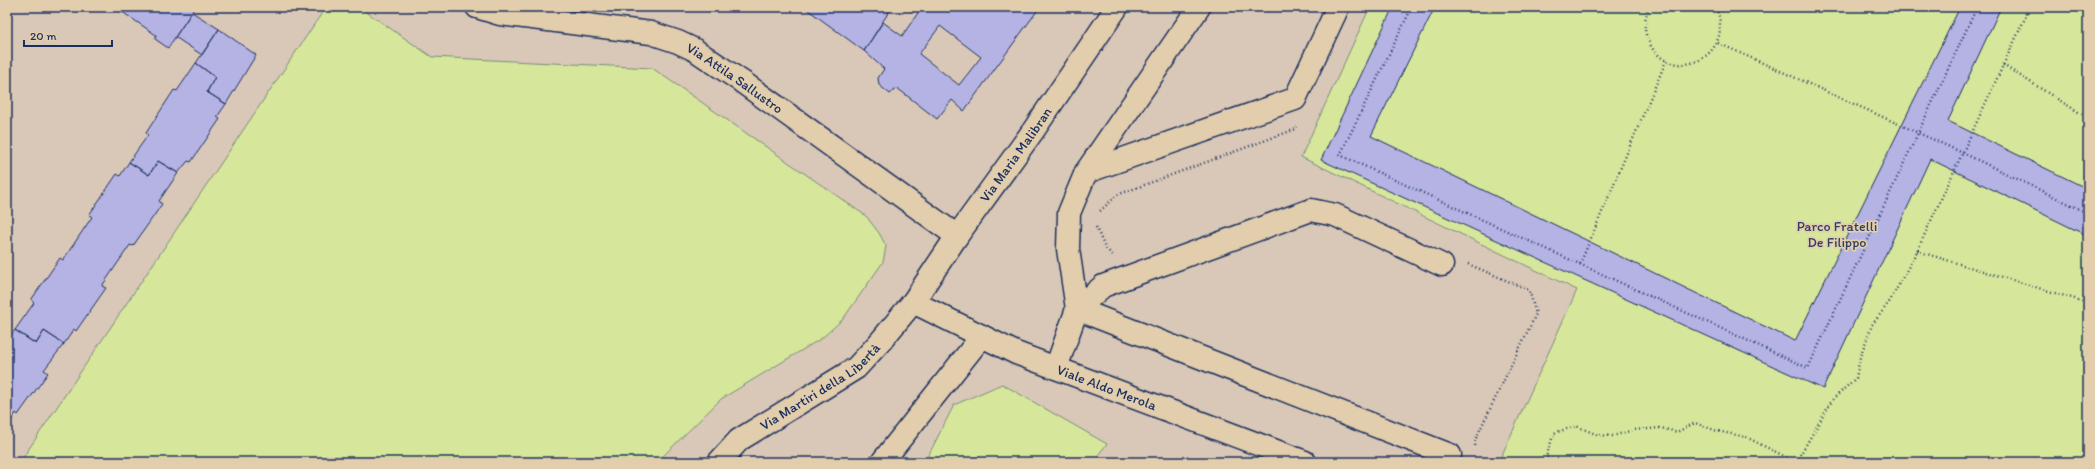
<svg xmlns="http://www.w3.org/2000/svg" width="2095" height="469" font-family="Itim,sans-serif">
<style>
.green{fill:#d6e79b;stroke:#788b7c}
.building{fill:#b4b3e4;stroke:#1b2f5e;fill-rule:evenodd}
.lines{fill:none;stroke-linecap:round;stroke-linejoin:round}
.minor-casing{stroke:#1b2f5e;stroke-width:25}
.path{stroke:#1b2f5e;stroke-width:2.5;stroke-dasharray:1 3;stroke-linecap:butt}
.minor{stroke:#e2cdac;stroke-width:22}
.labels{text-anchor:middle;stroke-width:3.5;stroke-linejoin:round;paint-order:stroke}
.street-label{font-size:14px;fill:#1b2f5e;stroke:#e2cdac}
.park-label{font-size:14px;fill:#2e4164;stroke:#e2cdac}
</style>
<rect width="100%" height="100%" fill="#d9c8b7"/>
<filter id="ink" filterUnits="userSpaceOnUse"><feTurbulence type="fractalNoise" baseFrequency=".025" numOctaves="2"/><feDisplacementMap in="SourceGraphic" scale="8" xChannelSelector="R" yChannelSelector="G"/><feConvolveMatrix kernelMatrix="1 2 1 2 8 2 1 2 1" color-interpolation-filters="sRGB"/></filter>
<g filter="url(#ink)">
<!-- green -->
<path class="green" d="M326,7H359L432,57L652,68L866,216L879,233L886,246L883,262L843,319L822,338L721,399L657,462H20Z
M1370,7H2088V462H1511L1501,457L1577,290L1301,157Z
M1002,384L1107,444L1092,462H925L954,405Z"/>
<!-- building -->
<path class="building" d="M115,7H195L168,48L155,39L156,35Z
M804,7H892L864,51Z
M922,7H1040L964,111L952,100L937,119L897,88L890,94L879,85L878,78L884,69L864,51L883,22L902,36ZM940,26L981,57L959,85L919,54Z
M1393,7H1435L1371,136L1795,341L1960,7H2001L1948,121L2088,189V236L1930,159L1823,389L1321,160Z
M192,12L219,29L202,55L175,37Z
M219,29L256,55L226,104L207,92L215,77L196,63Z
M196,63L215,77L207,92L226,104L217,117L220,119L191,162L188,161L178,173L158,161L149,175L129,162L148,135L146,133L174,90L177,91Z
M158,161L178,173L159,201L162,204L133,246L130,245L102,286L106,288L76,331L74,329L64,344L44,331L36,344L15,330L34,303L31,300L60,258L63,260L92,217L89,215L117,174L120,176L129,162L149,175Z
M15,330L36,344L44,331L64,344L44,370L48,373L18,415L16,413L7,427V341Z"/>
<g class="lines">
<defs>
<g id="minor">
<path id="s1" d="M477,7L500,14L651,33L678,42L695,50L741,81L957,236"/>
<path d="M1086,172L1295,99L1338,7"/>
<path d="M1442,265L1335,215L1311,210L1103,286L1077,309L1450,455"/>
<path id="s2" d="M913,302L1016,353L1305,462"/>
<path d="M1056,368L1077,309L1068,249L1069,213L1086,172L1199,7"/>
<path id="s3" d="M719,462L739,440L856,368L880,342L913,302L957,236L1033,131L1117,7"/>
<path d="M882,462L982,336"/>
</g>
</defs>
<!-- minor casing -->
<use href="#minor" class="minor-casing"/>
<!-- path -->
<path class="path" d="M1412,7L1340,155L1808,368L1977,7
M1642,7L1648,10
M1650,7C1645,15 1643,28 1647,37C1664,88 1738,61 1716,7
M1718,43L1963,153L2088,213
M2003,65L2088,118
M1100,211L1117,195L1296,129L1297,127
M1096,227L1105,248L1113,255
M1917,251L2088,303
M1468,264L1529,290L1536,314L1476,438L1475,447
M1580,264L1666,61
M1559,462L1546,457L1554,433L1576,426L1598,435L1613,436L1633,430L1661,428L1677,432L1695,423L1717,431L1746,437L1796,462
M1796,462L1833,399L1856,378L1860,357L1872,325L1890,301L1917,251L2026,16L2025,7"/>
<!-- minor -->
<use href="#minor" class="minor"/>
</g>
</g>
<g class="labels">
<!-- street labels -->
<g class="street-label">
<text dy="5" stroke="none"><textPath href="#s1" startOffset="272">Via Attila Sallustro</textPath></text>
<text dy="5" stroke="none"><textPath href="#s3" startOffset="434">Via Maria Malibran</textPath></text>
<text dy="5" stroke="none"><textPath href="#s3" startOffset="127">Via Martiri della Libertà</textPath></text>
<text dy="5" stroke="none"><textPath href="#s2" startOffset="212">Viale Aldo Merola</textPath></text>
</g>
<!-- park labels -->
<g class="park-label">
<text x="1837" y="231">Parco Fratelli<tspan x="1837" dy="16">De Filippo</tspan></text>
</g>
</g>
<!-- margin -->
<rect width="2095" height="469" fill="none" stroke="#e2cdac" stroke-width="24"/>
<rect x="12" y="12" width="2071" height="445" fill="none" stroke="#1b2f5e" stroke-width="1.5" filter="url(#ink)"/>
<!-- scale -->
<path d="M24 40v6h88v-6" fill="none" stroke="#1b2f5e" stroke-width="2"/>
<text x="30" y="40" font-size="12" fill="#1b2f5e" stroke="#e2cdac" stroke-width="3" paint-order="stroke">20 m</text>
</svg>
